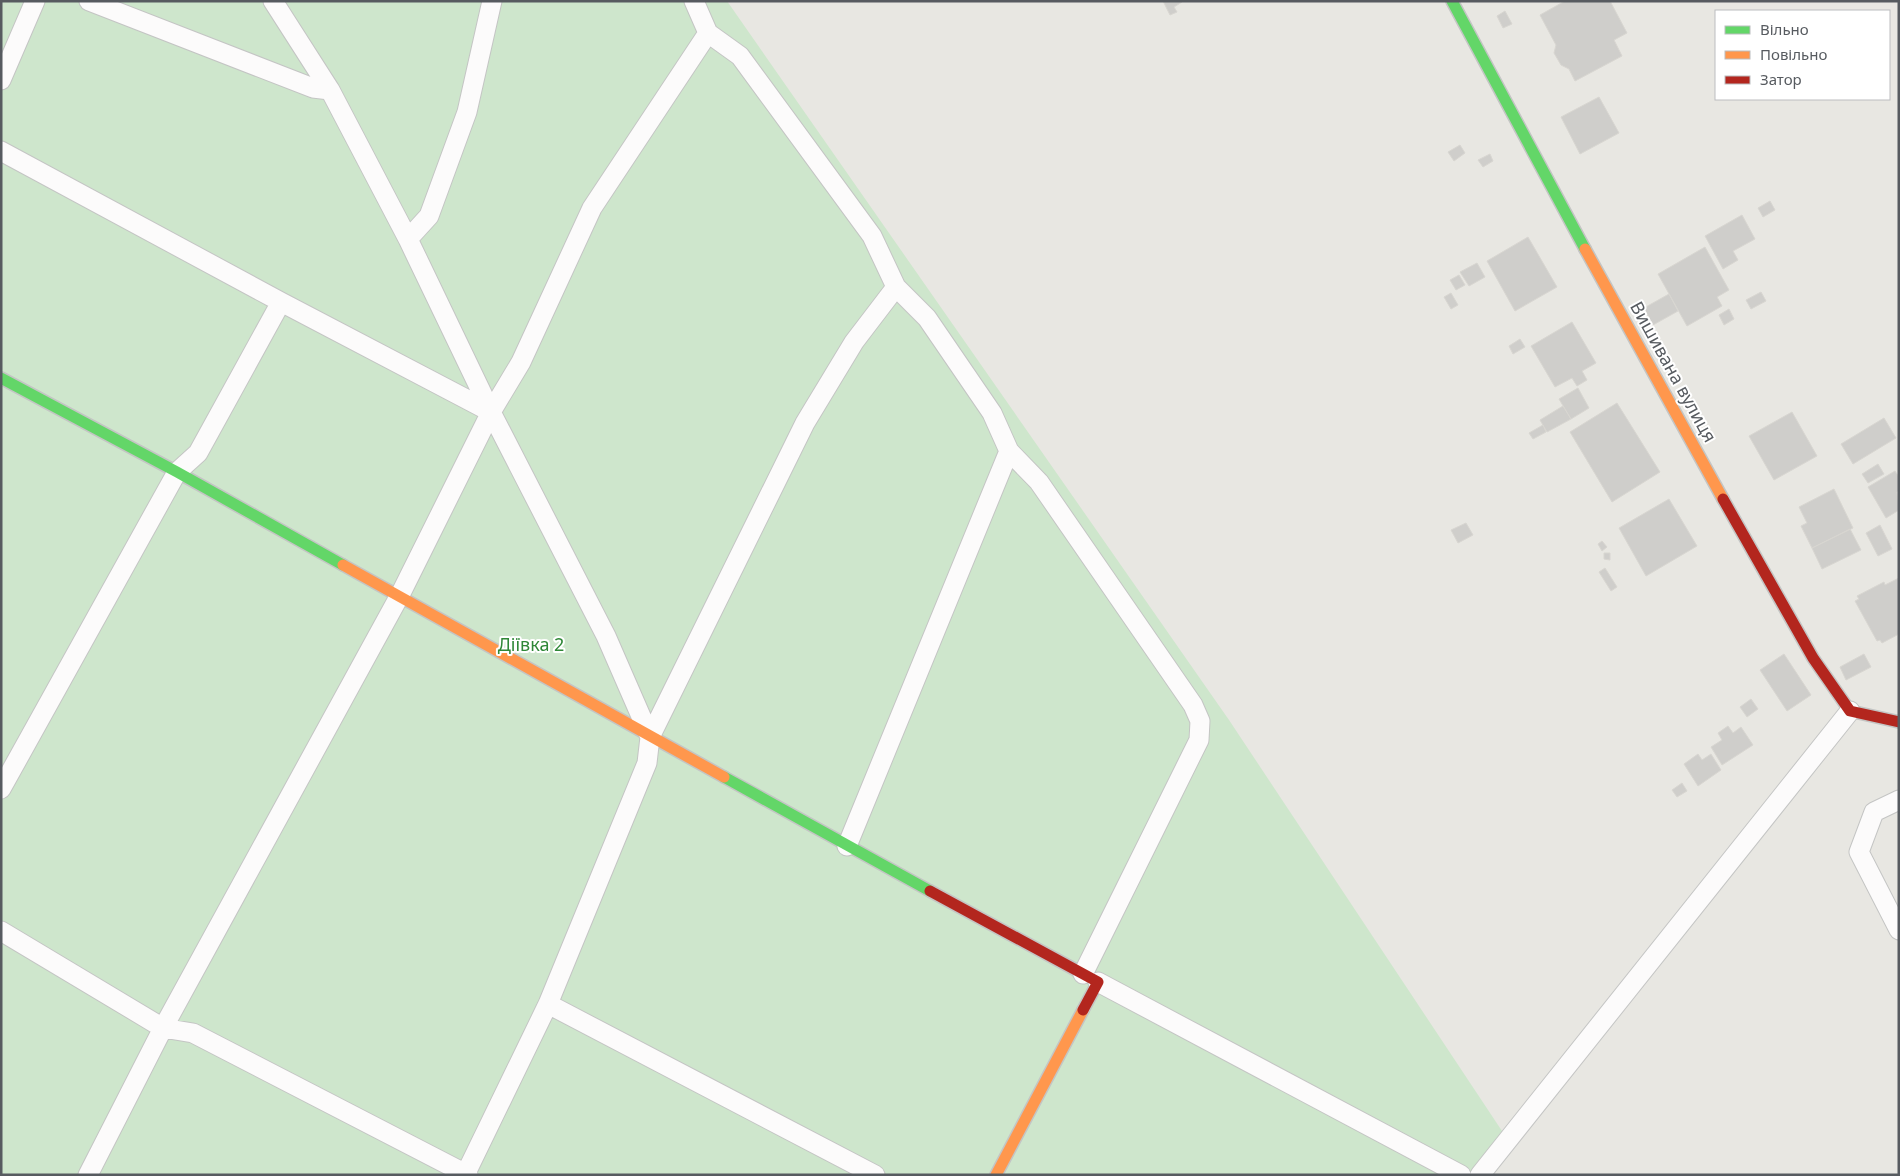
<svg xmlns="http://www.w3.org/2000/svg" width="1900" height="1176" font-family="'Noto Sans',sans-serif">
<style>
.green{fill:#cee6cc}
.building{fill:#cfcecb;stroke:#d8d6d1}
.lines{fill:none;stroke-linecap:round;stroke-linejoin:round}
.lane-casing{stroke:#c4c5c4;stroke-width:21}
.fast-casing{stroke:#c4c5c4;stroke-width:14}
.slow-casing{stroke:#c4c5c4;stroke-width:14}
.jam-casing{stroke:#c4c5c4;stroke-width:14}
.lane{stroke:#fcfbfb;stroke-width:19}
.fast{stroke:#63d668;stroke-width:11}
.slow{stroke:#ff974d;stroke-width:11}
.jam{stroke:#b3261e;stroke-width:11}
.labels{text-anchor:middle;stroke-width:4;stroke-linejoin:round;paint-order:stroke}
.street-label{font-size:18px;fill:#575b60;stroke:#fff}
.park-label{font-size:18px;fill:#2f8737;stroke:#fff}
</style>
<rect width="100%" height="100%" fill="#e8e7e2"/>
<!-- green -->
<path class="green" d="M1,1H727L1229,720L1506,1137L1486,1175H1Z"/>
<!-- building -->
<path class="building" d="M1163,1H1181L1182,2L1174,7L1177,12L1170,15Z
M1565,1H1610L1627,33L1614,40L1622,56L1575,81L1569,69L1561,65L1554,53L1556,45L1540,15Z
M1505,11L1512,24L1503,28L1497,16Z
M1599,97L1619,133L1580,154L1561,117Z
M1460,145L1465,153L1454,161L1448,152Z
M1490,154L1493,161L1483,167L1478,160Z
M1770,201L1775,210L1763,217L1758,208Z
M1742,215L1755,239L1733,251L1738,260L1723,269L1705,236Z
M1528,237L1557,287L1515,311L1487,261Z
M1705,247L1729,290L1717,297L1722,306L1687,326L1658,274Z
M1477,263L1485,277L1469,286L1460,272Z
M1459,275L1465,285L1456,290L1450,280Z
M1761,292L1766,301L1751,309L1746,300Z
M1451,293L1458,305L1451,309L1444,297Z
M1669,294L1678,311L1653,325L1644,308Z
M1729,309L1734,319L1724,325L1719,315Z
M1572,322L1596,363L1582,371L1587,380L1577,386L1572,378L1555,387L1531,346Z
M1520,339L1525,347L1513,354L1509,346Z
M1578,388L1589,408L1571,419L1559,399Z
M1617,403L1660,472L1612,502L1570,432Z
M1563,406L1571,419L1547,432L1540,420Z
M1792,412L1817,456L1774,480L1749,436Z
M1884,418L1896,438L1853,464L1841,444Z
M1543,425L1546,432L1533,439L1529,433Z
M1878,464L1884,474L1868,483L1862,474Z
M1895,471L1899,477V491L1897,492L1899,510L1886,518L1868,487Z
M1834,489L1853,528L1812,548L1801,526L1807,523L1799,507Z
M1669,499L1697,546L1646,576L1619,528Z
M1466,523L1473,535L1458,543L1451,530Z
M1880,525L1892,549L1878,556L1866,533Z
M1850,529L1861,550L1822,569L1812,548Z
M1602,541L1607,547L1602,551L1598,544Z
M1604,553H1610V560L1604,559Z
M1605,568L1617,587L1611,591L1599,572Z
M1899,578V634L1882,643L1880,640L1877,641L1855,601L1859,599L1857,596L1884,582L1885,585Z
M1784,654L1811,695L1787,711L1760,670Z
M1864,654L1871,667L1846,680L1840,667Z
M1751,699L1758,709L1747,717L1740,707Z
M1728,726L1733,733L1741,727L1753,745L1722,765L1711,747L1722,740L1718,733Z
M1698,754L1702,760L1711,754L1721,770L1698,786L1684,764Z
M1682,783L1687,791L1677,797L1672,790Z"/>
<g class="lines">
<defs>
<path id="lane" d="M89,1L313,88L330,90
M273,1L330,90L408,239L491,412L606,636L650,737
M694,1L708,33L740,56L872,236L896,287L927,318L992,413L1009,451L1039,482L1193,705L1200,721L1199,740L1083,974
M1,80L35,1
M1,151L281,302L491,412
M408,239L429,216L467,112L492,1
M1,789L177,472L198,453L281,302
M1899,800L1874,812L1859,852L1899,930
M847,846L1009,451
M1,931L163,1028L193,1033L468,1175
M1098,982L1461,1175
M548,1004L875,1175
M466,1173L548,1004L647,763L650,737L805,423L854,342L896,287
M88,1175L163,1028L400,595L491,412L521,362L592,208L708,33
M1480,1175L1850,711"/>
<path id="fast" d="M1452,1L1585,249
M1,378L177,472L343,565
M724,777L930,891"/>
<path id="slow" d="M1585,249L1723,499
M343,565L724,777
M996,1175L1083,1010"/>
<path id="jam" d="M1723,499L1813,658L1850,711L1899,722
M930,891L1098,982L1083,1010"/>
</defs>
<!-- lane casing -->
<use href="#lane" class="lane-casing"/>
<!-- fast casing -->
<use href="#fast" class="fast-casing"/>
<!-- slow casing -->
<use href="#slow" class="slow-casing"/>
<!-- jam casing -->
<use href="#jam" class="jam-casing"/>
<!-- lane -->
<use href="#lane" class="lane"/>
<!-- fast -->
<use href="#fast" class="fast"/>
<!-- slow -->
<use href="#slow" class="slow"/>
<!-- jam -->
<use href="#jam" class="jam"/>
</g>
<g class="labels">
<!-- street labels -->
<g class="street-label">
<text transform="translate(1673 372) rotate(61)" y="6">Вишивана вулиця</text>
</g>
<!-- park labels -->
<g class="park-label">
<text x="531" y="651">Діївка 2</text>
</g>
</g>
<!-- border -->
<rect width="1900" height="1176" fill="none" stroke="#575b60" stroke-width="5"/>
<!-- legend -->
<rect x="1715" y="10" width="175" height="90" fill="#ffffff" stroke="#bcbdbf"/>
<rect x="1725" y="26" width="25" height="8" fill="#63d668" stroke="#bcbdbf"/>
<text x="1760" y="35" font-size="15" fill="#575b60">Вільно</text>
<rect x="1725" y="51" width="25" height="8" fill="#ff974d" stroke="#bcbdbf"/>
<text x="1760" y="60" font-size="15" fill="#575b60">Повільно</text>
<rect x="1725" y="76" width="25" height="8" fill="#b3261e" stroke="#bcbdbf"/>
<text x="1760" y="85" font-size="15" fill="#575b60">Затор</text>
</svg>
